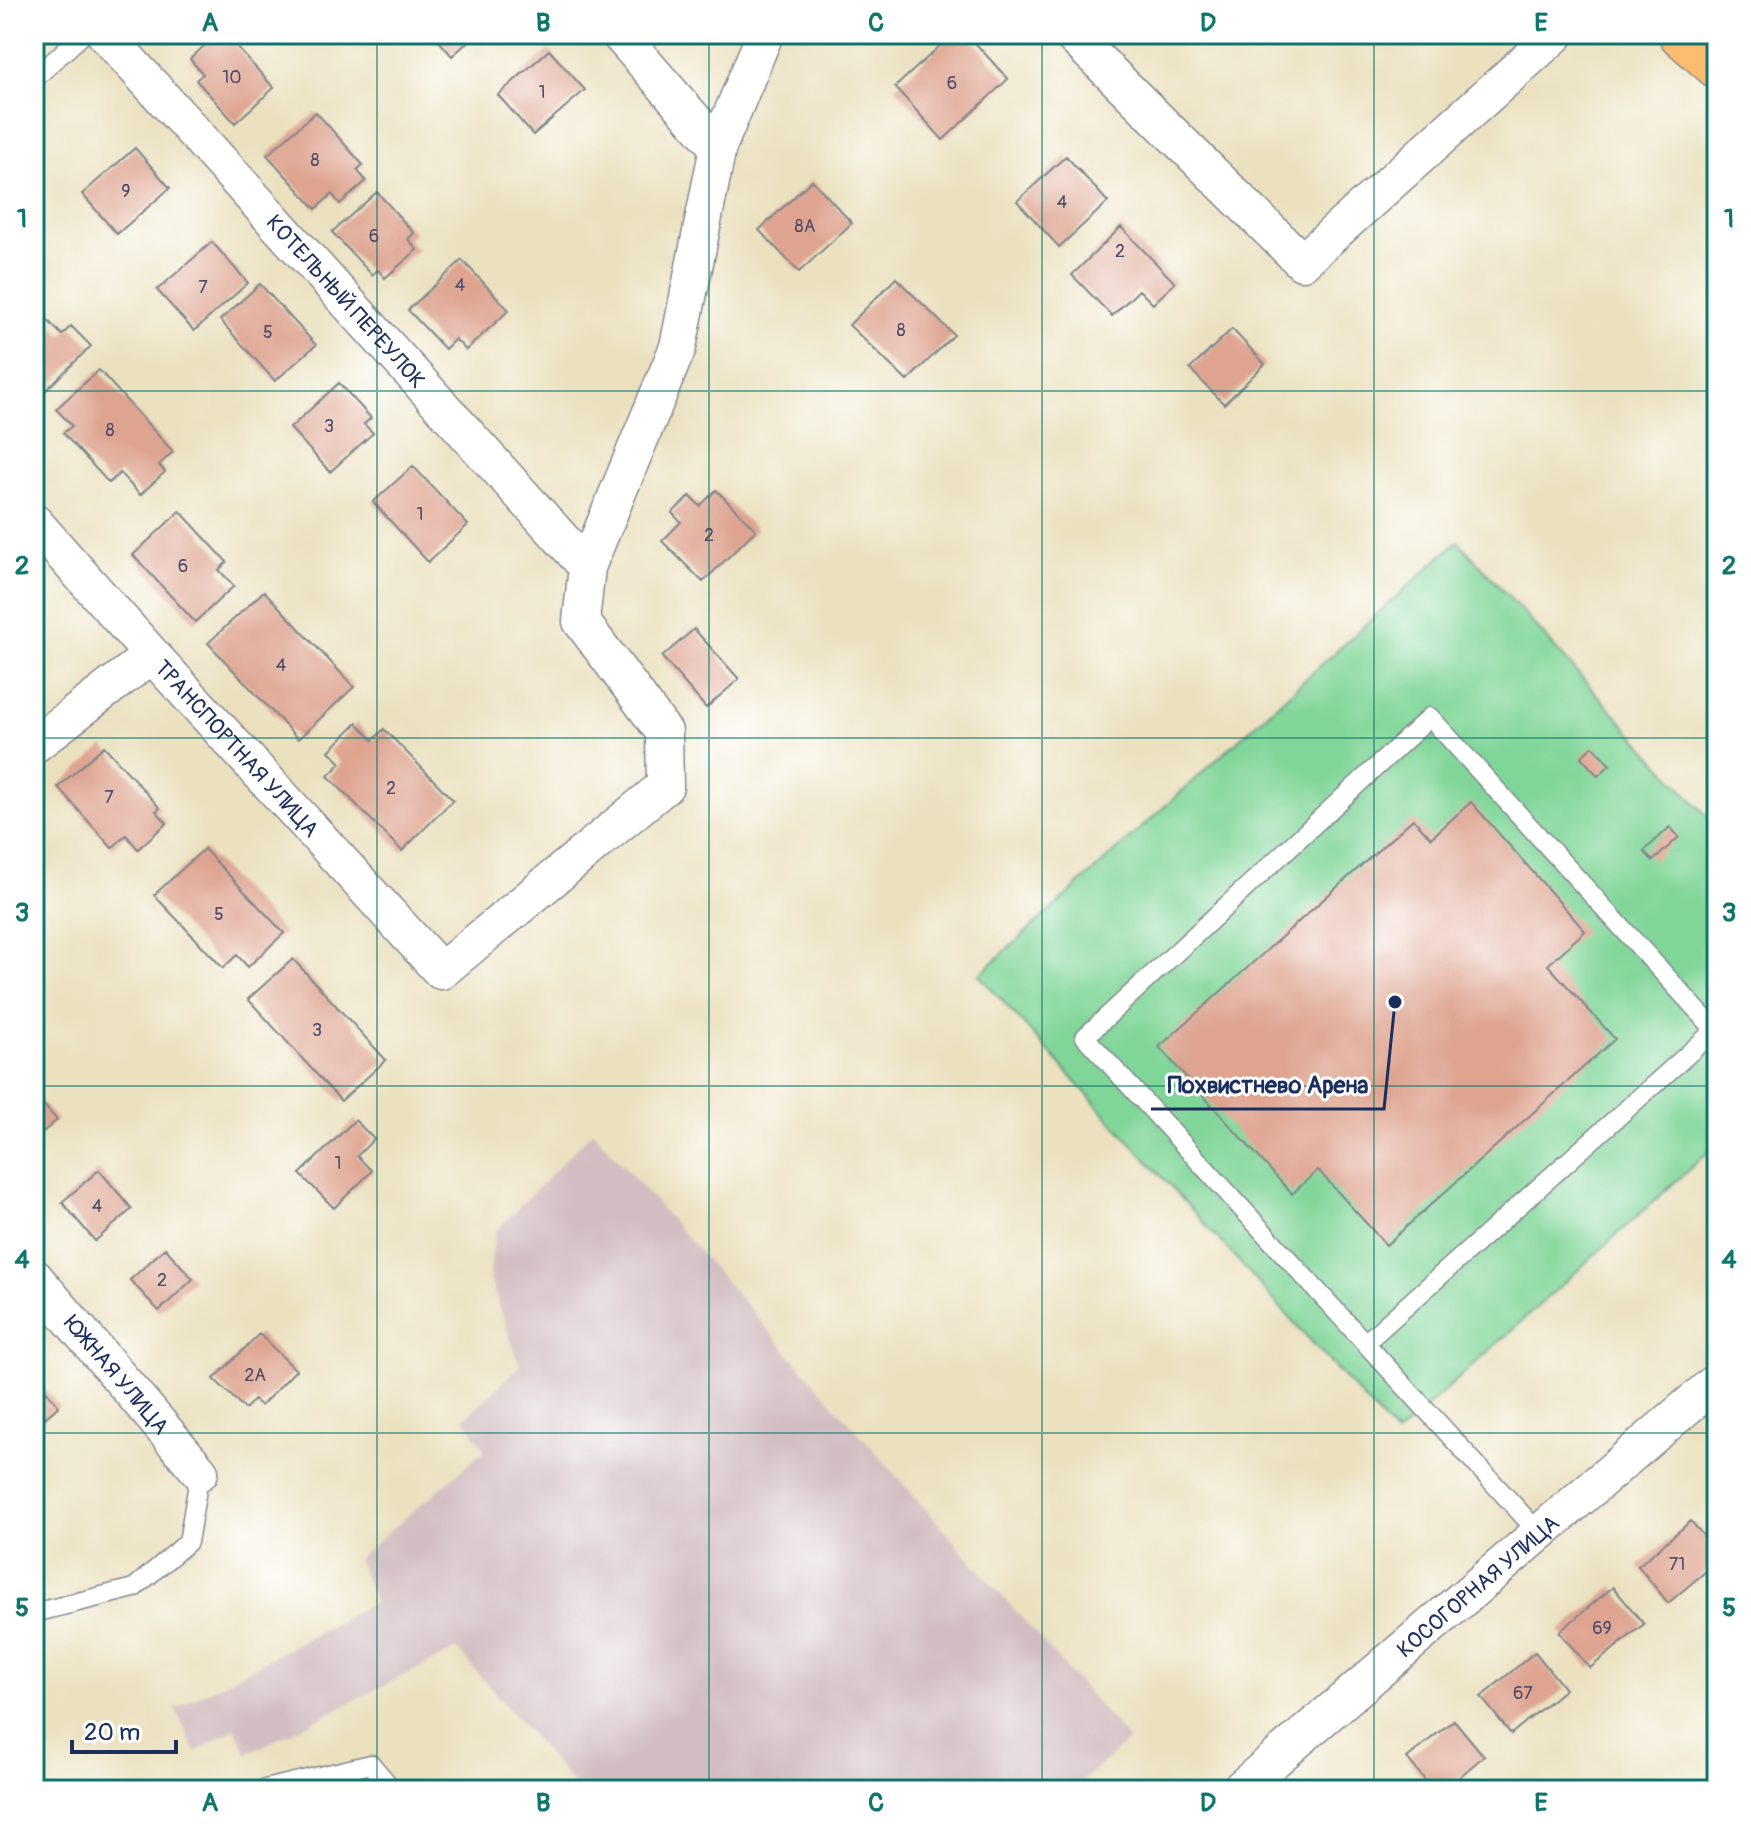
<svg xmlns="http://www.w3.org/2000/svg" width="1751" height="1824" font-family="Pangolin,sans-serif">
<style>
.industrial{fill:#d2bec2}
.green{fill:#80d598;stroke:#4e827b;stroke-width:2}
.building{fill:#dea490}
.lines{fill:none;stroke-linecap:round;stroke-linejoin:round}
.service-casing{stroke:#83888e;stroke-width:21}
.minor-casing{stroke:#83888e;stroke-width:39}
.primary-casing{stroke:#83888e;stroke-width:47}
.service{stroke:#fff;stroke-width:18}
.minor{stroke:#fff;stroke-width:36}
.primary{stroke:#fdbc70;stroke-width:44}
.grid{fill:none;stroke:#0f766e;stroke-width:2;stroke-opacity:0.55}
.labels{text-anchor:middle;stroke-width:6;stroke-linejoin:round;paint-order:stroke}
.number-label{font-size:18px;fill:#4c4c6a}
.street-label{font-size:22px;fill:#1b2f5e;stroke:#fff}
.leader{fill:none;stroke:#1b2f5e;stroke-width:3}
.callout-dot{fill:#1b2f5e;stroke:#fff;stroke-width:3}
.callout-label{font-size:24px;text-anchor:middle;font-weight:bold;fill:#1b2f5e;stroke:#fff;stroke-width:6;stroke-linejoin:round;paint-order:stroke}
.neatline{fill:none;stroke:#0f766e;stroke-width:3}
.grid-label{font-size:26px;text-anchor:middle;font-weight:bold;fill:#0f766e}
</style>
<rect width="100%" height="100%" fill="#fff"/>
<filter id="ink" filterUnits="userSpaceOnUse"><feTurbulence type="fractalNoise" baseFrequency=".0125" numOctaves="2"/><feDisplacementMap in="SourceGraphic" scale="16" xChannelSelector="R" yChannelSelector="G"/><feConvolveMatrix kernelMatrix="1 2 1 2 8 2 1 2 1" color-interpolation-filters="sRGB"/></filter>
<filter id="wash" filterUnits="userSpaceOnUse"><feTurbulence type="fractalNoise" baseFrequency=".006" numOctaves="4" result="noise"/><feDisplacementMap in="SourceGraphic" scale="32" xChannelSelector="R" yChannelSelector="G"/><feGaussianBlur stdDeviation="1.8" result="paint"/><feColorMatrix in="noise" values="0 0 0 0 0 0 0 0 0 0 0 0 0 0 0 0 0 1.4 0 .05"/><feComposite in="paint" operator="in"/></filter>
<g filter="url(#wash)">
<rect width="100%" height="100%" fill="#ebe1bf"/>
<!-- industrial -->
<path class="industrial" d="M593,1131L1129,1740L1073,1790H578L457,1649L247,1754L235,1728L196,1752L175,1709L375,1602L357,1559L485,1450L464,1419L520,1366L489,1276L495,1232Z"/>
<!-- green -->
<path class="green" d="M1458,541L1717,827V1144L1396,1435L979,975Z"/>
<g id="blocks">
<!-- building -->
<path class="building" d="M217,34H225L274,88L235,123L196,80L203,74L190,59Z
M433,34H477L452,56Z
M953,34H967L1008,79L943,140L895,87Z
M549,50L585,90L533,135L498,95Z
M316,112L363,165L357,170L366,181L340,204L332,194L316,209L267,155Z
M135,148L170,188L117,234L82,194Z
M1066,156L1108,202L1059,247L1017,201Z
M812,180L852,223L799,272L759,230Z
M377,192L414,233L408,239L417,250L385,278L378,270L372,275L332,232Z
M1121,227L1175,283L1153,304L1139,290L1112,316L1072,275Z
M212,242L248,283L194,331L157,290Z
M462,260L509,310L466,350L455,339L445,349L408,310Z
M896,278L954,335L907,381L849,325Z
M260,284L316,345L275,381L220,320Z
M34,306L62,335L71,326L91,346L44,392L34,382Z
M1232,329L1265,364L1224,404L1190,369Z
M99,370L173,452L159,465L165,472L140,495L120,473L109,483L63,433L72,426L56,409Z
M339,383L371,418L364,424L373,433L330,472L290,428Z
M413,466L468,525L428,562L373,502Z
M716,490L756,530L703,582L662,541L681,522L672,513L690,496L700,506Z
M180,511L227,562L219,570L234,586L195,622L133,555Z
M264,591L354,687L298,739L208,643Z
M694,629L739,679L706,708L662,657Z
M357,723L373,740L384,729L453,800L402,851L328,776L341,763L329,751Z
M104,746L160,808L156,811L167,823L138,849L126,835L112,848L58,787Z
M1593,746L1610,765L1598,776L1581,757Z
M1471,802L1585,931L1548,965L1615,1039L1386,1245L1318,1170L1292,1194L1159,1047L1413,819L1431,838Z
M1670,827L1679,837L1653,861L1644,851Z
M204,849L284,933L248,967L237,955L223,968L154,895Z
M293,959L386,1060L341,1101L248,999Z
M34,1094L57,1120L34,1140Z
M355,1120L374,1139L357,1156L372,1171L334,1208L300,1174Z
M99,1170L132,1209L95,1241L62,1202Z
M165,1248L193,1279L159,1311L130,1280Z
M259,1334L296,1370L261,1406L254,1400L245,1409L214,1379Z
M34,1376L59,1406L34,1427Z
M1691,1521L1717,1552V1562L1668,1603L1638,1566Z
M1613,1587L1644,1624L1590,1668L1559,1632Z
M1535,1652L1565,1689L1511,1734L1481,1697Z
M1454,1720L1484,1756L1444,1790H1433L1407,1758Z
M1717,1774V1790H1698Z"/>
</g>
</g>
<g filter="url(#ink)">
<use href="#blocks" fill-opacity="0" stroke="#83888e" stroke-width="2"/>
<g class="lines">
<defs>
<path id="service" d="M34,79L83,34
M1365,1343L1715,1030
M1539,1533L1085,1037L1430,717L1717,1032
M34,1613L134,1588L188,1542L200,1472
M261,1790L371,1764L393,1790"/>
<g id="minor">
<path id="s1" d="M105,34L587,567"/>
<path d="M619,34L718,147"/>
<path d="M1071,34L1302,262L1556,34"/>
<path id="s2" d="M34,522L152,655L441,971L665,786L664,732L581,621L587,567L678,347L718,147L765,34"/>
<path d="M34,745L152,655"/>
<path id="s3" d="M34,1277L200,1472"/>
<path id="s4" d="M1239,1790L1717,1381"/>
</g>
<path id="primary" d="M1681,34L1717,66"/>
</defs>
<!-- service casing -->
<use href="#service" class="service-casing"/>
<!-- minor casing -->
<use href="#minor" class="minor-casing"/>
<!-- primary casing -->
<use href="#primary" class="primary-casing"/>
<!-- service -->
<use href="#service" class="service"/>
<!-- minor -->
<use href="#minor" class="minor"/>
<!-- primary -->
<use href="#primary" class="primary"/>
</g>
</g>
<!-- grid -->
<path class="grid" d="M377,34V1790M709,34V1790M1042,34V1790M1374,34V1790M34,391H1717M34,738H1717M34,1086H1717M34,1433H1717"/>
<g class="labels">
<!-- number labels -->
<g class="number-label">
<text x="232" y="83">10</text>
<text x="952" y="89">6</text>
<text x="542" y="98">1</text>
<text x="315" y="166">8</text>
<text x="126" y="197">9</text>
<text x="1062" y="208">4</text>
<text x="805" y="232">8А</text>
<text x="374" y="242">6</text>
<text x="1120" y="257">2</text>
<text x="460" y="291">4</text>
<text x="203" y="293">7</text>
<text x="901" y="336">8</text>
<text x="268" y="338">5</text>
<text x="329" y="432">3</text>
<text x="110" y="436">8</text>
<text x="420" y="520">1</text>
<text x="709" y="541">2</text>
<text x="183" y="572">6</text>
<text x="281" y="671">4</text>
<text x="391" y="794">2</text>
<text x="109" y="803">7</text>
<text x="219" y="920">5</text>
<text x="317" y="1036">3</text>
<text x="338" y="1169">1</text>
<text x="97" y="1212">4</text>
<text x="162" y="1286">2</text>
<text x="255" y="1381">2А</text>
<text x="1677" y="1570">71</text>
<text x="1602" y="1634">69</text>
<text x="1523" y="1699">67</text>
</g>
<!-- street labels -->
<g class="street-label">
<text dy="8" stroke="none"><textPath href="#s1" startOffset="360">КОТЕЛЬНЫЙ ПЕРЕУЛОК</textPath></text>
<text dy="8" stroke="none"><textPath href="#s2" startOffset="304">ТРАНСПОРТНАЯ УЛИЦА</textPath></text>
<text dy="8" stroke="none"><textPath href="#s3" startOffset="128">ЮЖНАЯ УЛИЦА</textPath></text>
<text dy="8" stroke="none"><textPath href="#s4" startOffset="314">КОСОГОРНАЯ УЛИЦА</textPath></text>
</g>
</g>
<!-- callouts -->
<path class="leader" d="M1395 1002L1384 1109H1151"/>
<circle class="callout-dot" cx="1395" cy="1002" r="8"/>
<g class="callout-label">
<text x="1268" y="1093">Похвистнево Арена</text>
</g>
<!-- margin -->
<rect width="1751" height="1824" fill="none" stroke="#fff" stroke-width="88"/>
<!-- scale -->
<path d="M72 1740v12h104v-12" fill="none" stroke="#1b2f5e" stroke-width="4"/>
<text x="84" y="1740" font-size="24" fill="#1b2f5e" stroke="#ffffff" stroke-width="6" paint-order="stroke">20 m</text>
<rect x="44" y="44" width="1663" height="1736" class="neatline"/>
<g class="grid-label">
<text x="210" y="31">A</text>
<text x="543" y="31">B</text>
<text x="876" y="31">C</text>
<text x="1208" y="31">D</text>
<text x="1541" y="31">E</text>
<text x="22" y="227">1</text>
<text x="1729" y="227">1</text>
<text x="22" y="574">2</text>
<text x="1729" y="574">2</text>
<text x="22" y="921">3</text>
<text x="1729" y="921">3</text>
<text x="22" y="1268">4</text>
<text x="1729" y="1268">4</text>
<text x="22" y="1616">5</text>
<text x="1729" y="1616">5</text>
<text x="210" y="1811">A</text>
<text x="543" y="1811">B</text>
<text x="876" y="1811">C</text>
<text x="1208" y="1811">D</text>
<text x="1541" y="1811">E</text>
</g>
</svg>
